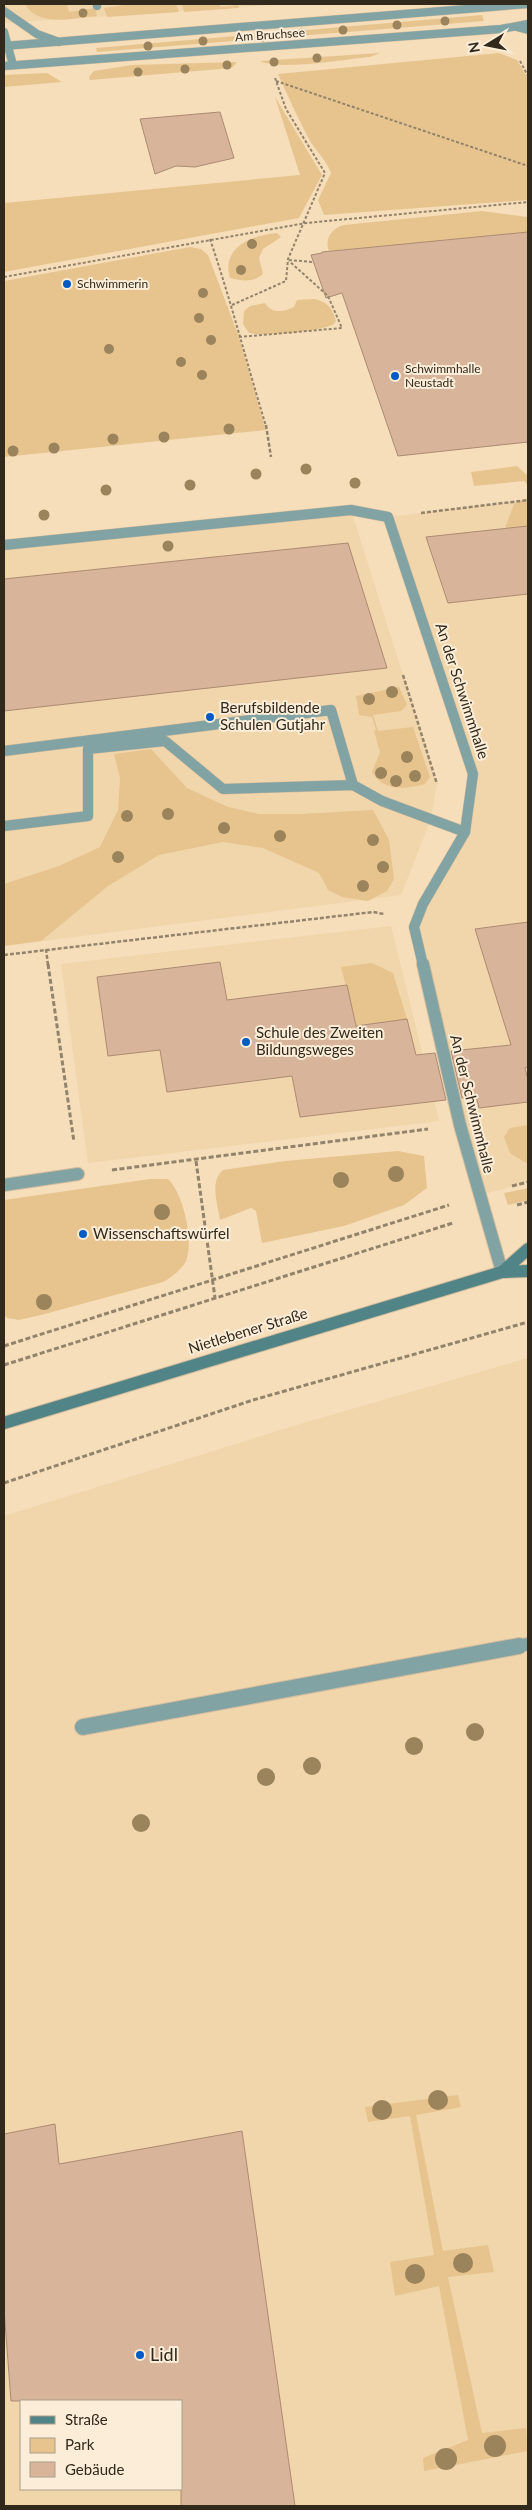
<svg xmlns="http://www.w3.org/2000/svg" width="532" height="2510" font-family="Lato,sans-serif">
<style>
.built{fill:#f1d5ab;fill-rule:evenodd}
.green{fill:#e7c48e}
.building{fill:#d7b49a;stroke:#ac8b72}
.lines{fill:none;stroke-linecap:round;stroke-linejoin:round}
.service-far3-casing{stroke:#d3bd9e;stroke-width:9}
.service-far2-casing{stroke:#d3bd9e;stroke-width:11}
.service-far1-casing{stroke:#d3bd9e;stroke-width:14}
.service-casing{stroke:#d3bd9e;stroke-width:18}
.minor-far1-casing{stroke:#d3bd9e;stroke-width:11}
.minor-casing{stroke:#d3bd9e;stroke-width:14}
.tertiary-casing{stroke:#d3bd9e;stroke-width:9}
.secondary-casing{stroke:#d3bd9e;stroke-width:14}
.path-far2{stroke:#93836b;stroke-width:2;stroke-dasharray:3 2;stroke-linecap:butt}
.path-far1{stroke:#93836b;stroke-width:2.5;stroke-dasharray:4 2;stroke-linecap:butt}
.path{stroke:#93836b;stroke-width:3;stroke-dasharray:5 2.5;stroke-linecap:butt}
.service-far3{stroke:#81a3a4;stroke-width:8}
.service-far2{stroke:#81a3a4;stroke-width:10}
.service-far1{stroke:#81a3a4;stroke-width:12}
.service{stroke:#81a3a4;stroke-width:16}
.minor-far1{stroke:#81a3a4;stroke-width:10}
.minor{stroke:#81a3a4;stroke-width:12}
.tertiary{stroke:#81a3a4;stroke-width:8}
.secondary{stroke:#508486;stroke-width:12}
.tree{fill:#9b835b}
.poi-dot{fill:#015bc4;stroke:#fbedd8;stroke-width:2}
.labels{text-anchor:middle;stroke-width:4;stroke-linejoin:round;paint-order:stroke}
.far-street-label{font-size:12px;fill:#31291b;stroke:#fbedd8}
.far-poi-label{font-size:12px;fill:#31291b;stroke:#fbedd8;text-anchor:start}
.street-label{font-size:15px;fill:#31291b;stroke:#fbedd8}
.poi-label{font-size:15px;fill:#31291b;stroke:#fbedd8;text-anchor:start}
.near-poi-label{font-size:18px;fill:#31291b;stroke:#fbedd8;text-anchor:start}
</style>
<rect width="100%" height="100%" fill="#f6debb"/>
<!-- built -->
<path class="built" d="M4,4H288L4,23Z
M528,500V1182L480,1195L414,927L465,832L473,774L388,517Z
M351,510L437,783L431,819L401,895L4,946V544Z
M391,926L439,1121L88,1163L61,964Z
M528,1358V2506H4V1516L300,1424ZM21,2401H181V2489H21Z"/>
<!-- green -->
<path class="green" d="M25,4H67L69,12L95,8L97,16C75,18 38,28 25,4Z
M131,4H176L179,12L107,17L104,8Z
M182,4H219L221,7L238,5L239,8L184,12Z
M482,15L484,21L97,52L96,48Z
M380,53L370,57C345,59 281,71 260,61Z
M499,53L517,60L528,79V200L324,215L318,200L331,173C326,160 317,152 310,141C298,119 288,96 278,74Z
M237,62L232,68L90,80L89,77L94,71L132,65Z
M47,73L62,82L4,87V75Z
M275,97L322,175L299,218L4,272V203L300,175Z
M482,211L528,217V234L527,232L329,251C324,239 332,228 344,225Z
M277,233L281,237L263,249L259,258L263,274C253,283 242,281 230,278C221,248 251,235 277,233Z
M190,247L201,249L208,255L239,337L266,430L4,457V281Z
M314,299C328,302 332,308 336,321L334,324C323,331 262,337 249,333L243,324L244,311L250,306L265,303C271,314 284,312 294,307L297,300Z
M517,466L528,476V485L524,481L474,486L471,472Z
M528,498V526L505,528L514,504Z
M399,687L407,705L401,711L373,715L378,731L413,727L430,777L425,784C406,789 383,792 372,772L380,752L374,731L376,730L372,717L359,715L356,696Z
M151,749L187,788L228,807L259,814H301L373,810L389,840L394,879L387,891L368,901L342,897L328,890L319,873L263,848L223,842L159,855L108,886L41,941L4,946V884L59,866L100,847L118,810L120,778L114,754Z
M372,963L393,973L407,1019L356,1026L341,967Z
M528,1125V1164L510,1153L504,1137L510,1128Z
M398,1151L424,1156L427,1188L404,1205L344,1226L262,1243L256,1211L251,1208L220,1220C218,1204 209,1182 223,1170L285,1161Z
M150,1179H168C183,1193 193,1237 187,1258C185,1267 171,1278 163,1282L41,1315L19,1320L7,1318L4,1315V1200Z
M528,1188V1200L508,1205L504,1193Z
M458,2095L461,2107L416,2115L443,2251L488,2245L494,2272L448,2277L482,2433L526,2428L528,2451L424,2471L423,2458L468,2440L439,2286L395,2296L390,2262L434,2255L410,2116L368,2122L365,2107Z"/>
<!-- building -->
<path class="building" d="M220,112L234,158L195,167L176,166L155,174L140,119Z
M528,232V442L398,456L342,293L326,298L311,255L322,253V252Z
M528,526V594L448,603L426,537Z
M348,543L387,668L4,711V579Z
M528,922V1067L525,1068L528,1080V1102L479,1108L476,1096L462,1098L451,1051L511,1045L475,929Z
M220,962L227,1000L347,985L356,1026L407,1019L416,1055L435,1053L446,1100L300,1117L292,1076L167,1092L160,1050L108,1056L97,977Z
M55,2124L59,2164L242,2131L295,2506H181V2401H11L4,2309V2134Z"/>
<g class="lines">
<defs>
<path id="service-far3" d="M97,4V6
M4,11L37,34L59,42
M517,27L528,30
M4,32L13,65"/>
<path id="service-far2" d="M4,751L331,710L353,785
M4,826L88,816V749L165,741L223,789L353,785L382,801L465,832"/>
<path id="service-far1" d="M4,1185L78,1174
M512,1647L528,1644"/>
<path id="service" d="M83,1727L519,1646"/>
<path id="minor-far1" d="M4,545L351,510L388,517L473,774L465,832L423,904L414,927L423,965"/>
<path id="minor" d="M423,964L460,1125L502,1272"/>
<path id="tertiary" d="M4,46L528,4
M4,66L501,29L528,24"/>
<path id="secondary" d="M502,1272L528,1249
M4,1423L502,1272L528,1271"/>
</defs>
<!-- service-far3 casing -->
<use href="#service-far3" class="service-far3-casing"/>
<!-- service-far2 casing -->
<use href="#service-far2" class="service-far2-casing"/>
<!-- service-far1 casing -->
<use href="#service-far1" class="service-far1-casing"/>
<!-- service casing -->
<use href="#service" class="service-casing"/>
<!-- minor-far1 casing -->
<use href="#minor-far1" class="minor-far1-casing"/>
<!-- minor casing -->
<use href="#minor" class="minor-casing"/>
<!-- tertiary casing -->
<use href="#tertiary" class="tertiary-casing"/>
<!-- secondary casing -->
<use href="#secondary" class="secondary-casing"/>
<!-- path-far2 -->
<path class="path-far2" d="M520,61L528,76
M276,81L528,166
M210,239C231,301 247,364 266,426
M289,260L313,262
M4,277L306,223L528,202
M232,305L286,281L288,259L325,173L286,109L275,78
M239,337L342,328L328,296L289,261"/>
<!-- path-far1 -->
<path class="path-far1" d="M266,425L271,457
M421,513L528,500
M403,675L437,784
M46,949L48,965
M4,955L373,912L384,914"/>
<!-- path -->
<path class="path" d="M48,964L74,1142
M196,1161L215,1298
M112,1170L428,1129
M512,1186L528,1182
M517,1205L528,1202
M4,1346L449,1205
M4,1365L453,1223
M4,1483L253,1400L528,1322"/>
<!-- service-far3 -->
<use href="#service-far3" class="service-far3"/>
<!-- service-far2 -->
<use href="#service-far2" class="service-far2"/>
<!-- service-far1 -->
<use href="#service-far1" class="service-far1"/>
<!-- service -->
<use href="#service" class="service"/>
<!-- minor-far1 -->
<use href="#minor-far1" class="minor-far1"/>
<!-- minor -->
<use href="#minor" class="minor"/>
<!-- tertiary -->
<use href="#tertiary" class="tertiary"/>
<!-- secondary -->
<use href="#secondary" class="secondary"/>
</g>
<!-- trees -->
<g class="tree">
<circle cx="83" cy="13" r="4.5"/>
<circle cx="445" cy="21" r="4.5"/>
<circle cx="397" cy="25" r="4.5"/>
<circle cx="343" cy="30" r="4.5"/>
<circle cx="302" cy="33" r="4.5"/>
<circle cx="263" cy="37" r="4.5"/>
<circle cx="203" cy="41" r="4.5"/>
<circle cx="148" cy="46" r="4.5"/>
<circle cx="317" cy="58" r="4.5"/>
<circle cx="274" cy="62" r="4.5"/>
<circle cx="227" cy="65" r="4.5"/>
<circle cx="185" cy="69" r="4.5"/>
<circle cx="138" cy="72" r="4.5"/>
<circle cx="252" cy="244" r="5"/>
<circle cx="241" cy="270" r="5"/>
<circle cx="203" cy="293" r="5"/>
<circle cx="199" cy="318" r="5"/>
<circle cx="211" cy="340" r="5"/>
<circle cx="109" cy="349" r="5"/>
<circle cx="181" cy="362" r="5"/>
<circle cx="202" cy="375" r="5"/>
<circle cx="229" cy="429" r="5.5"/>
<circle cx="164" cy="437" r="5.5"/>
<circle cx="113" cy="439" r="5.5"/>
<circle cx="54" cy="448" r="5.5"/>
<circle cx="13" cy="451" r="5.5"/>
<circle cx="306" cy="469" r="5.5"/>
<circle cx="256" cy="474" r="5.5"/>
<circle cx="355" cy="483" r="5.5"/>
<circle cx="190" cy="485" r="5.5"/>
<circle cx="106" cy="490" r="5.5"/>
<circle cx="44" cy="515" r="5.5"/>
<circle cx="168" cy="546" r="5.5"/>
<circle cx="392" cy="692" r="6"/>
<circle cx="369" cy="699" r="6"/>
<circle cx="407" cy="757" r="6"/>
<circle cx="381" cy="773" r="6"/>
<circle cx="415" cy="776" r="6"/>
<circle cx="396" cy="781" r="6"/>
<circle cx="168" cy="814" r="6"/>
<circle cx="127" cy="816" r="6"/>
<circle cx="224" cy="828" r="6"/>
<circle cx="280" cy="836" r="6"/>
<circle cx="373" cy="840" r="6"/>
<circle cx="118" cy="857" r="6"/>
<circle cx="383" cy="867" r="6"/>
<circle cx="363" cy="886" r="6"/>
<circle cx="396" cy="1174" r="8"/>
<circle cx="341" cy="1180" r="8"/>
<circle cx="162" cy="1212" r="8"/>
<circle cx="44" cy="1302" r="8"/>
<circle cx="475" cy="1732" r="9"/>
<circle cx="414" cy="1746" r="9"/>
<circle cx="312" cy="1766" r="9"/>
<circle cx="266" cy="1777" r="9"/>
<circle cx="141" cy="1823" r="9"/>
<circle cx="438" cy="2100" r="10"/>
<circle cx="382" cy="2110" r="10"/>
<circle cx="463" cy="2263" r="10"/>
<circle cx="415" cy="2274" r="10"/>
<circle cx="495" cy="2446" r="11"/>
<circle cx="446" cy="2459" r="11"/>
</g>
<!-- markers -->
<g class="poi-dot">
<circle cx="67" cy="284" r="5"/>
<circle cx="395" cy="376" r="5"/>
<circle cx="210" cy="717" r="5"/>
<circle cx="246" cy="1042" r="5"/>
<circle cx="83" cy="1234" r="5"/>
<circle cx="140" cy="2355" r="5"/>
</g>
<g class="labels">
<!-- far-street labels -->
<g class="far-street-label">
<text transform="translate(270 35) rotate(-4)" y="4">Am Bruchsee</text>
</g>
<!-- far-poi labels -->
<g class="far-poi-label">
<text x="77" y="288">Schwimmerin</text>
<text x="405" y="373">Schwimmhalle<tspan x="405" dy="14">Neustadt</tspan></text>
</g>
<!-- street labels -->
<g class="street-label">
<text transform="translate(462 691) rotate(72)" y="5">An der Schwimmhalle</text>
<text transform="translate(472 1104) rotate(76)" y="5">An der Schwimmhalle</text>
<text transform="translate(248 1331) rotate(-17)" y="5">Nietlebener Straße</text>
</g>
<!-- poi labels -->
<g class="poi-label">
<text x="220" y="713">Berufsbildende<tspan x="220" dy="17">Schulen Gutjahr</tspan></text>
<text x="256" y="1038">Schule des Zweiten<tspan x="256" dy="17">Bildungsweges</tspan></text>
<text x="93" y="1239">Wissenschaftswürfel</text>
</g>
<!-- near-poi labels -->
<g class="near-poi-label">
<text x="150" y="2361">Lidl</text>
</g>
</g>
<!-- border -->
<rect width="532" height="2510" fill="none" stroke="#31291b" stroke-width="10"/>
<!-- legend -->
<rect x="20" y="2400" width="162" height="90" fill="#fbedd8" stroke="#aa9f8c"/>
<rect x="30" y="2416" width="25" height="8" fill="#508486" stroke="#aa9f8c"/>
<text x="65" y="2425" font-size="15" fill="#31291b">Straße</text>
<rect x="30" y="2438" width="25" height="15" fill="#e7c48e" stroke="#aa9f8c"/>
<text x="65" y="2450" font-size="15" fill="#31291b">Park</text>
<rect x="30" y="2462" width="25" height="15" fill="#d7b49a" stroke="#aa9f8c"/>
<text x="65" y="2475" font-size="15" fill="#31291b">Gebäude</text>
<!-- north arrow -->
<g transform="translate(487 45) rotate(260)" stroke="#fbedd8" stroke-width="4" paint-order="stroke">
<path d="M0-4L9 19L0 12L-9 19Z" fill="#31291b"/>
<text y="-8" font-size="14" font-weight="bold" text-anchor="middle" fill="#31291b">N</text>
</g>
</svg>
